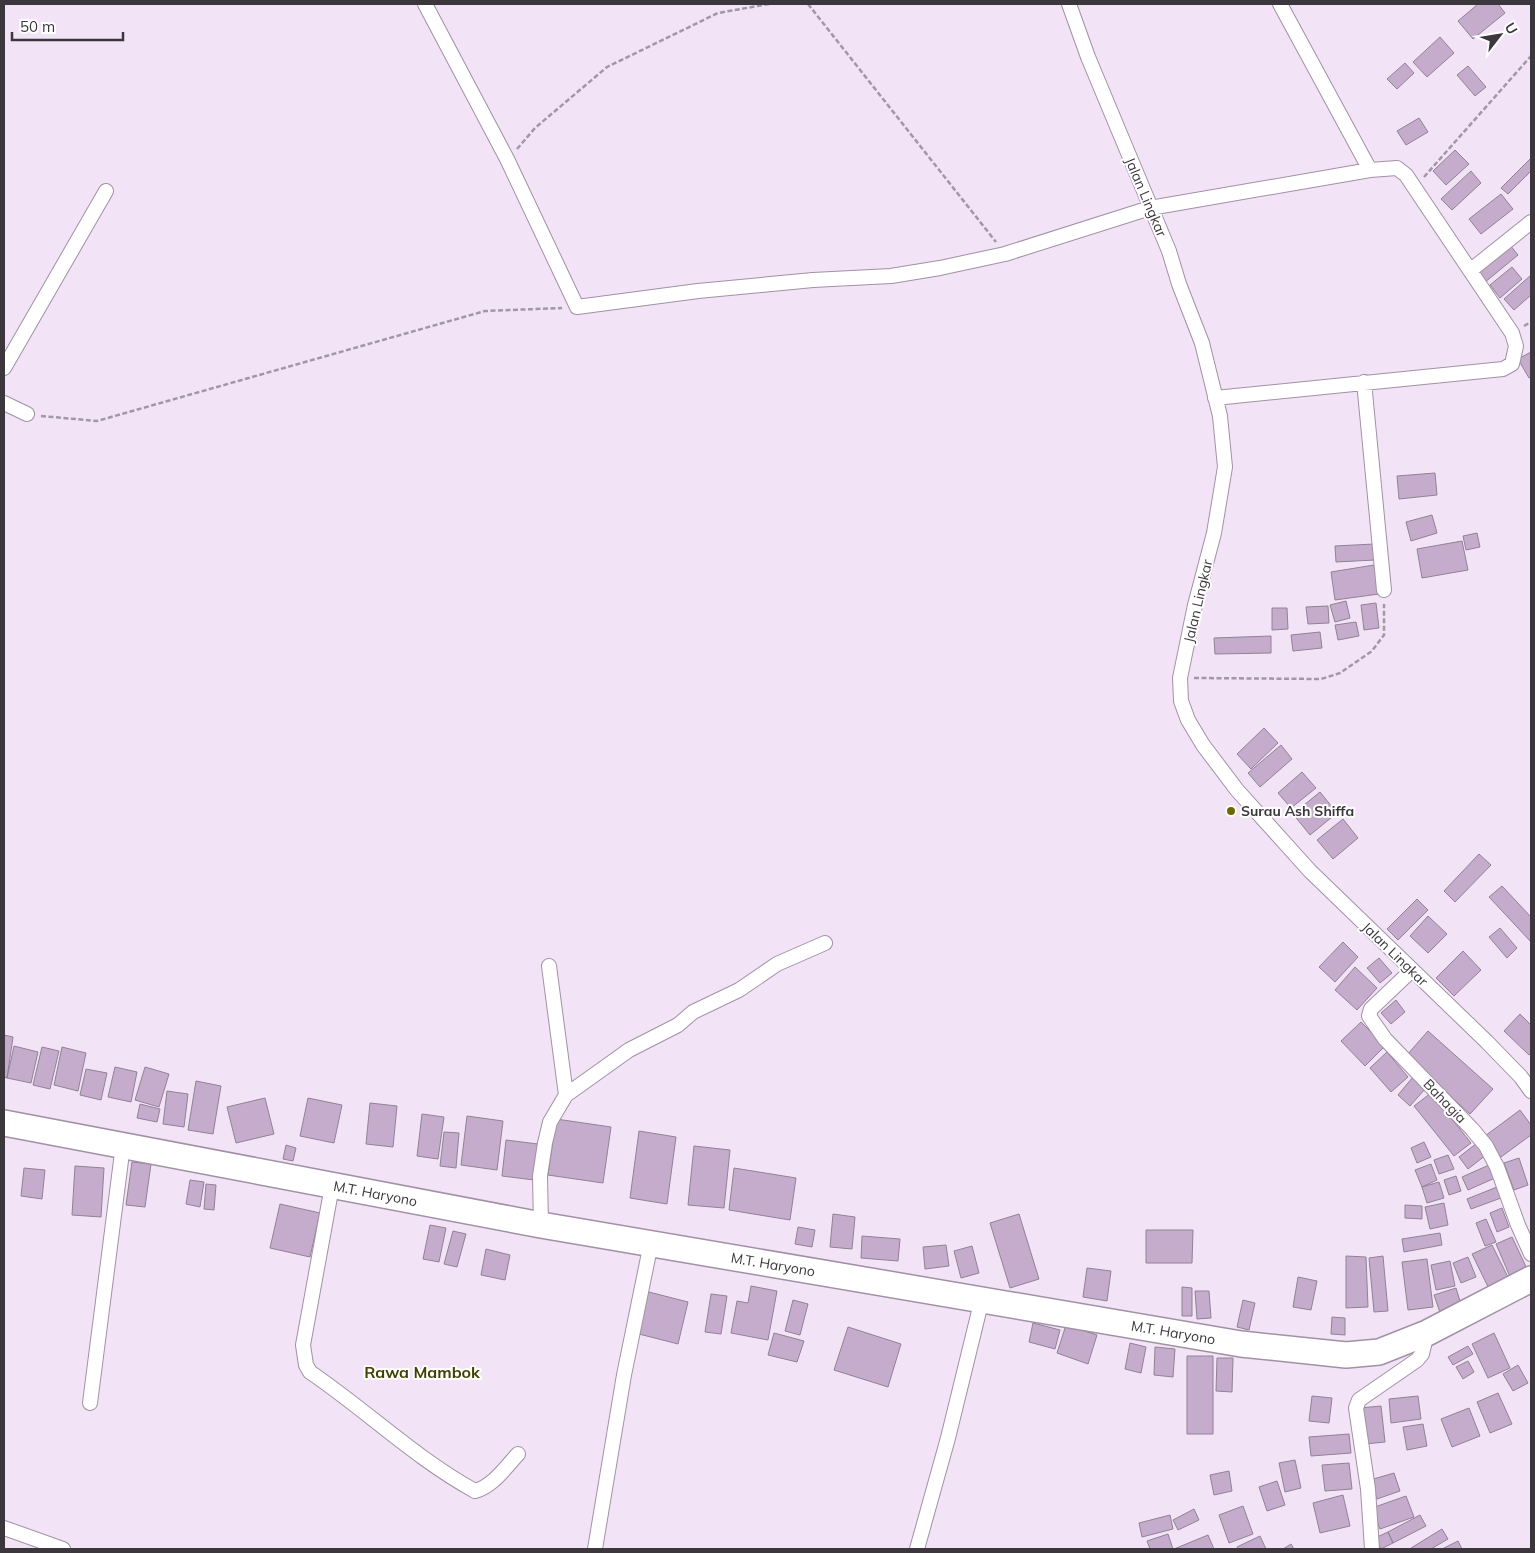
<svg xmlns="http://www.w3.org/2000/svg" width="1535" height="1553" font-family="Mulish,sans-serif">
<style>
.building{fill:#c5accd;stroke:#908294}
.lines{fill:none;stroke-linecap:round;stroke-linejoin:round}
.street-casing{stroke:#a091a4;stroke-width:16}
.highway-casing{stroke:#a091a4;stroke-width:28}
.path{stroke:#a297a5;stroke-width:2.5;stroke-dasharray:5 2.5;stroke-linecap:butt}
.street{stroke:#fff;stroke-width:14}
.highway{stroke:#fff;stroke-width:25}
.poi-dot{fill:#6b6905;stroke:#fff;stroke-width:2}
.labels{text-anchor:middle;stroke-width:4;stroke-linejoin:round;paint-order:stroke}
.street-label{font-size:14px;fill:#3c363d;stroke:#fff}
.poi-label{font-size:14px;font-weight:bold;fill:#3c363d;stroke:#fff;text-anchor:start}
.quarter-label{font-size:16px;font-weight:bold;fill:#424100;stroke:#fff}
</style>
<rect width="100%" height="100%" fill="#f3e3f7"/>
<!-- building -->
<path class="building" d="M1478,4H1498L1505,13L1473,39L1458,21Z
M1440,37L1454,53L1427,77L1413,62Z
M1405,63L1414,73L1397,89L1387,79Z
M1468,66L1486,87L1475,96L1457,75Z
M1419,118L1428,132L1406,145L1397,131Z
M1455,150L1469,164L1446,185L1433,171Z
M1531,158V171L1508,194L1501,188Z
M1471,171L1481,183L1452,210L1441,199Z
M1501,194L1513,209L1481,234L1469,219Z
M1510,245L1518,255L1484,283L1476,273Z
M1512,267L1522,279L1500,298L1490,285Z
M1531,275V295L1514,310L1504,299Z
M1531,352V377L1529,378L1518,359Z
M1435,473L1437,495L1399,499L1397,476Z
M1432,515L1437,533L1411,541L1406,522Z
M1477,533L1480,547L1466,550L1463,536Z
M1462,541L1468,570L1422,578L1417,549Z
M1374,544L1375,560L1336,562L1335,546Z
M1374,565L1379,594L1335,600L1331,572Z
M1346,601L1350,618L1335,622L1330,605Z
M1376,603L1379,628L1364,630L1361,605Z
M1328,606L1329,623L1308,624L1306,607Z
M1272,608H1287L1288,629L1272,630Z
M1356,622L1359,636L1338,640L1335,625Z
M1320,632L1322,648L1293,651L1291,635Z
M1271,636V653L1215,654L1214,638Z
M1264,728L1278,743L1251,769L1237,754Z
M1281,745L1292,759L1260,787L1248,773Z
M1302,772L1316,788L1291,808L1278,793Z
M1320,792L1337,813L1310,835L1293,814Z
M1343,819L1358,838L1333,859L1317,840Z
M1479,854L1491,865L1455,902L1444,891Z
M1502,886L1531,917V942L1489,897Z
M1417,899L1428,910L1398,940L1387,929Z
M1428,916L1447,934L1428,953L1410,936Z
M1500,928L1517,948L1507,958L1489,937Z
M1343,942L1358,957L1335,982L1319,967Z
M1463,951L1481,970L1454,996L1436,978Z
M1379,958L1392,973L1380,983L1367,968Z
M1355,967L1377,988L1357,1010L1335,990Z
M1396,1000L1405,1012L1391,1024L1381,1013Z
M1520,1014L1531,1025V1053L1529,1055L1504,1031Z
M1361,1022L1385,1046L1365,1066L1341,1041Z
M1428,1031L1493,1089L1470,1114L1406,1056Z
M4,1035L13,1037L7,1078L4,1077Z
M14,1046L38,1052L31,1083L7,1078Z
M42,1047L59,1051L50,1089L33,1085Z
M62,1047L86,1053L78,1091L54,1085Z
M1387,1052L1408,1077L1391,1092L1370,1068Z
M115,1067L137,1072L131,1102L108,1097Z
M145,1067L169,1074L159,1107L135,1100Z
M86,1069L107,1073L101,1100L80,1095Z
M1413,1077L1426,1088L1410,1106L1398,1095Z
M196,1081L221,1086L213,1134L188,1130Z
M167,1091L188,1094L184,1127L163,1124Z
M1431,1093L1471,1143L1454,1156L1414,1106Z
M265,1098L274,1134L236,1143L227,1107Z
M308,1098L342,1105L334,1143L300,1136Z
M370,1103L397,1106L393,1147L366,1144Z
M140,1104L160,1109L157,1122L137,1118Z
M1520,1110L1531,1125V1135L1501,1157L1485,1136Z
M422,1114L444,1117L438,1159L417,1156Z
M467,1116L503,1121L497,1170L461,1165Z
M556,1119L611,1127L603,1183L548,1175Z
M639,1131L676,1137L667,1204L630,1198Z
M444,1132L459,1133L456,1168L440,1166Z
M506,1140L538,1144L534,1180L502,1176Z
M1424,1142L1431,1157L1417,1163L1411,1148Z
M1477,1143L1486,1155L1468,1169L1459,1157Z
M286,1145L296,1148L293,1161L283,1159Z
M694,1146L730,1150L724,1208L688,1205Z
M1448,1155L1454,1169L1439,1174L1434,1160Z
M1519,1158L1528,1185L1514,1190L1504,1163Z
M132,1162L151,1164L145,1207L126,1205Z
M1431,1164L1437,1180L1422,1187L1415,1170Z
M1489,1165L1495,1178L1468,1190L1462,1177Z
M75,1166L104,1168L101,1217L72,1215Z
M24,1168L45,1170L42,1199L21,1196Z
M734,1168L796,1178L790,1220L729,1210Z
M1456,1176L1461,1191L1449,1195L1444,1180Z
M190,1180L204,1182L200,1207L186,1204Z
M1439,1182L1444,1198L1427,1203L1422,1187Z
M206,1184L216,1185L214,1210L204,1209Z
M1497,1187L1501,1198L1471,1209L1467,1199Z
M1444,1203L1448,1225L1430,1229L1425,1207Z
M280,1204L320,1213L310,1257L270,1248Z
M1405,1205L1422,1206V1219L1405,1218Z
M1502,1208L1509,1227L1497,1232L1490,1213Z
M833,1214L855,1217L852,1249L830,1247Z
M1019,1214L1039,1279L1010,1288L990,1223Z
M1486,1219L1496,1242L1485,1246L1476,1223Z
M430,1225L446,1228L439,1262L423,1259Z
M798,1227L815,1230L812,1247L795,1244Z
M1146,1230H1193L1192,1263H1146Z
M453,1231L466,1234L457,1267L444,1264Z
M1440,1233L1442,1245L1404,1252L1402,1239Z
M862,1236L900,1239L898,1261L861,1258Z
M1512,1237L1528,1271L1511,1279L1496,1244Z
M946,1245L949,1266L925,1269L923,1247Z
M1492,1245L1513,1287L1493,1297L1472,1254Z
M972,1246L979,1273L961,1278L954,1251Z
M486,1249L510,1255L505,1280L481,1275Z
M1346,1256L1366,1257L1368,1307L1346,1308Z
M1383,1256L1388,1311L1374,1312L1369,1258Z
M1468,1257L1476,1277L1461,1283L1453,1263Z
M1427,1259L1433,1307L1408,1310L1402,1262Z
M1450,1261L1455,1286L1436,1290L1431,1265Z
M1087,1268L1111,1271L1107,1301L1083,1297Z
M1298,1277L1317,1281L1311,1310L1293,1307Z
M751,1286L777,1291L768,1340L731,1333L737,1301L748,1303Z
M1182,1287L1192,1288V1316H1182Z
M1456,1288L1464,1314L1443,1321L1434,1295Z
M645,1291L688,1302L678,1344L635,1333Z
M1195,1291H1209L1211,1318L1197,1319Z
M711,1294L727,1296L721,1334L705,1332Z
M793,1300L808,1304L800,1335L785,1331Z
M1243,1300L1255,1303L1249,1330L1237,1327Z
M1332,1317L1345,1318V1335L1331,1334Z
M1033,1323L1060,1330L1055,1349L1029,1342Z
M1066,1325L1097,1335L1088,1364L1057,1353Z
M848,1327L901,1344L888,1387L834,1370Z
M774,1333L804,1341L797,1362L768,1355Z
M1494,1333L1510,1368L1488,1378L1472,1344Z
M1130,1343L1146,1347L1141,1373L1125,1369Z
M1468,1346L1473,1354L1453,1365L1448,1357Z
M1155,1347L1175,1349L1173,1377L1154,1375Z
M1187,1356H1213V1434H1187Z
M1217,1358H1233L1232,1392L1216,1391Z
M1468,1361L1474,1372L1463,1379L1456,1367Z
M1518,1365L1528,1383L1513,1391L1503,1374Z
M1498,1393L1512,1424L1490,1433L1477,1402Z
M1312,1396L1332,1398L1329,1423L1309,1421Z
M1418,1396L1421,1419L1391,1423L1389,1399Z
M1381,1406L1385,1442L1365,1444L1360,1408Z
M1469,1408L1480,1436L1452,1447L1441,1419Z
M1423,1424L1427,1446L1407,1450L1403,1427Z
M1349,1434L1351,1453L1311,1456L1309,1437Z
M1295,1460L1301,1488L1285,1492L1279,1463Z
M1349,1463L1352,1489L1325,1491L1322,1465Z
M1229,1471L1232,1491L1214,1495L1210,1475Z
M1394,1473L1400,1491L1377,1499L1370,1480Z
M1277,1481L1285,1505L1267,1511L1259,1487Z
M1343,1495L1350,1526L1320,1533L1313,1503Z
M1406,1496L1414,1517L1380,1529L1372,1508Z
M1243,1506L1253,1534L1229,1543L1219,1515Z
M1194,1509L1199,1520L1178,1530L1173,1520Z
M1170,1515L1173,1529L1142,1537L1139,1523Z
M1420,1515L1426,1526L1393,1543L1388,1532Z
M1442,1529L1448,1539L1431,1549H1412L1411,1548Z
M1388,1532L1393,1543L1381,1549L1375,1538Z
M1168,1534L1173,1549H1150L1147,1541Z
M1208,1535L1214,1549H1174Z
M1260,1536L1266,1549H1238L1237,1547Z
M1458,1541L1462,1549H1442Z
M1291,1544L1294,1549H1283Z"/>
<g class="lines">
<defs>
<path id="street" d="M425,4L507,159L577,307L698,291L813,280L891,276L940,268L1005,254L1150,208L1370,170
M1069,4L1088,57L1169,251L1179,284L1202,343L1220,416L1225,467L1214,533L1195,605L1180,678L1181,701L1188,720L1203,745L1237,790L1310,871L1487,1042L1521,1077L1531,1091
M1471,270L1531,222
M4,368L106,191
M1364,382L1384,590
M1215,398L1503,369L1512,364L1516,346L1512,333L1406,175L1397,168L1370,170L1280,4
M4,403L27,414
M549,966L566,1095
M1412,970L1371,1009L1369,1016L1385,1039L1472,1129L1486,1146L1497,1167L1518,1225L1531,1254
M332,1186L303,1345L306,1365L310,1372C366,1410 415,1458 475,1491C493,1486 505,1468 518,1454
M541,1225L540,1176L545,1143L550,1122L566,1095L629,1050L678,1025L693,1012L739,990L777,964L825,943
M90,1403L123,1145
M4,1528L63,1549
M595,1549L624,1375L651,1243
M917,1549L948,1438L982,1299
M1372,1549L1368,1489L1356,1408L1359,1400L1417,1360L1422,1354L1427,1333"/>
<g id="highway">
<path id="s1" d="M4,1123L541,1225L1241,1344L1346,1355L1379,1352L1427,1333L1531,1279"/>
</g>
</defs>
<!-- street casing -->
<use href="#street" class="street-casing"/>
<!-- highway casing -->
<use href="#highway" class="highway-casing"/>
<!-- path -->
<path class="path" d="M808,4L996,242
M517,149L535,128L607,67L718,13L769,4
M1424,177L1531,56
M1524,326L1531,322
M41,416L97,421L485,311L562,308
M1194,678L1321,679L1340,673L1372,651L1384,635V604"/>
<!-- street -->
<use href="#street" class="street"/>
<!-- highway -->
<use href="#highway" class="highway"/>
</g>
<!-- markers -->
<circle class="poi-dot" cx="1231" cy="811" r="5"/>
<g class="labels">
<!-- street labels -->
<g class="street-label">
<text transform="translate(1146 197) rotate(67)" y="5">Jalan Lingkar</text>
<text transform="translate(1198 601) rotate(-77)" y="5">Jalan Lingkar</text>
<text transform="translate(1395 954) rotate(44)" y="5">Jalan Lingkar</text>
<text transform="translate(1445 1101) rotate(46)" y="5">Bahagia</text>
<text dy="5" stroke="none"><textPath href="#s1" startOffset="378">M.T. Haryono</textPath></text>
<text dy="5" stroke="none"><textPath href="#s1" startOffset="782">M.T. Haryono</textPath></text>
<text dy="5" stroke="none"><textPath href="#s1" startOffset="1188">M.T. Haryono</textPath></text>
</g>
<!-- poi labels -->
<g class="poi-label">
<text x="1241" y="816">Surau Ash Shiffa</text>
</g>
<!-- quarter labels -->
<g class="quarter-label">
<text x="422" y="1378">Rawa Mambok</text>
</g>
</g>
<!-- border -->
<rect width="1535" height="1553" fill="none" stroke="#3c363d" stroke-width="10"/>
<!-- north arrow -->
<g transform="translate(1500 35) rotate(59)" stroke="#ffffff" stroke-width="4" paint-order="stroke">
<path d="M0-4L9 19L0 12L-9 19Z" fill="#3c363d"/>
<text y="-8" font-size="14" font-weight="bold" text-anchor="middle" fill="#3c363d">U</text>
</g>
<!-- scale -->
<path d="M12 32v8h111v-8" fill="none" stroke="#3c363d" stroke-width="2.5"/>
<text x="20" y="32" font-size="15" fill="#3c363d" stroke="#ffffff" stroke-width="4" paint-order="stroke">50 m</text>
</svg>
